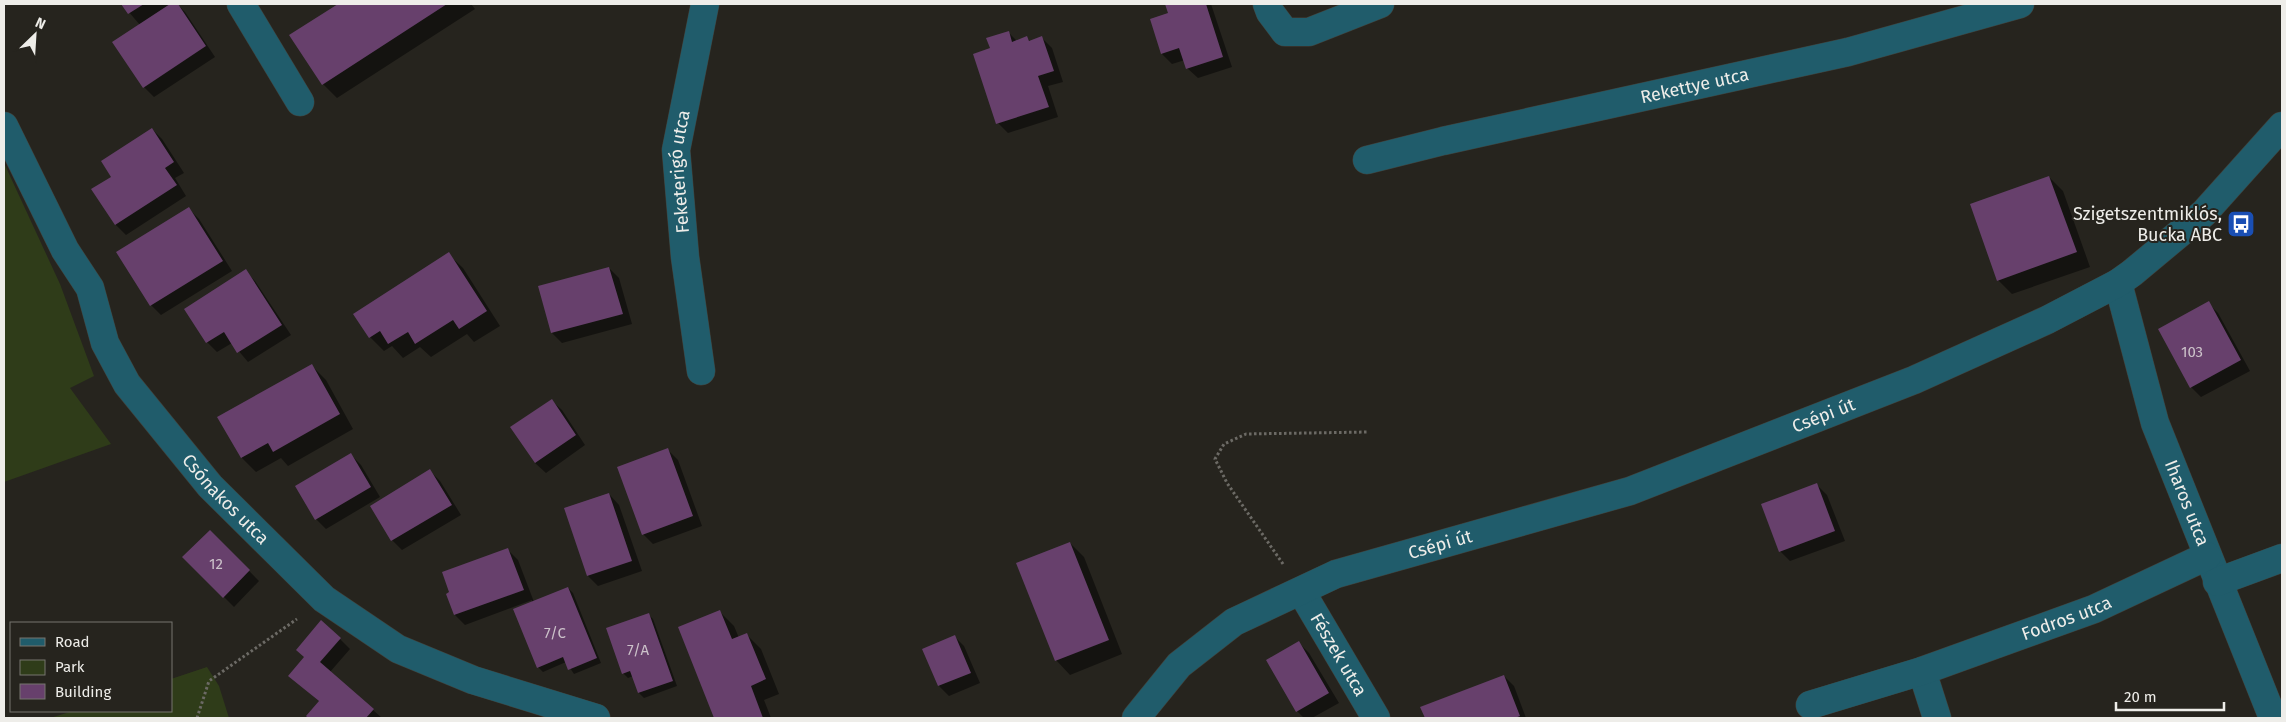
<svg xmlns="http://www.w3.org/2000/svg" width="2286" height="722" font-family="'Fira Sans',sans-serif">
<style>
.green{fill:#2f3c19}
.shadow{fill:#0007}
.building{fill:#67406c}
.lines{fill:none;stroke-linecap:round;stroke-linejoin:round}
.minor-casing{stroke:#42403a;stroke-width:29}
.path{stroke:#6c6a65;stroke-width:3;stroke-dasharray:2.5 2.5;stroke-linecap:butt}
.minor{stroke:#205c6b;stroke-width:28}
.labels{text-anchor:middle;stroke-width:4;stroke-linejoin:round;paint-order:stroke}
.number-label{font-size:15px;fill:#ccc2ca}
.street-label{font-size:18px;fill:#eeede9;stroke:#26241e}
.poi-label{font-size:18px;fill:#eeede9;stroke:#26241e;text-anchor:end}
</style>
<rect width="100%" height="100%" fill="#26241e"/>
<!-- green -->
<path class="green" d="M4,163L60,284L94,376L70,388L111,444L4,482Z
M207,667L219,686L229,718H50L73,711H171V679Z"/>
<!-- shadow -->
<path class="shadow" d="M122,4H177L185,12L215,57L154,97L144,87L140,25Z
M340,4H471L475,9L337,98L323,84L291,35Z
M1167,4H1211L1232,67L1198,78L1187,68L1185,60L1172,64L1162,54L1152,20L1170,14Z
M1008,32L1017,41L1027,38L1031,42L1042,38L1052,48L1063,82L1048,86L1058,117L1008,133L998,123L991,49Z
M152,129L162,139L184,173L175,178L186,196L126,235L115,224Z
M2049,177L2063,191L2090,267L2012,294L1998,280Z
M189,209L199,219L232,271L161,315L151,305Z
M448,254L463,268L500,326L474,342L467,334L431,357L420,347L403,358L392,346L384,351L370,337Z
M609,268L619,278L632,324L562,343L552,333Z
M245,271L255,281L291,335L248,362L232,343L217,352L207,342Z
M2208,303L2218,313L2250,371L2201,397L2191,387Z
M312,366L326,380L353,429L288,466L281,458L256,472L242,458L219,418Z
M551,400L562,410L585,445L546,473L535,463Z
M668,450L678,460L702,526L653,544L643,534Z
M351,455L361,465L380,497L326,529L316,519Z
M430,471L440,481L461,515L402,550L392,540Z
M1817,485L1827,495L1845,541L1790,561L1780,551Z
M609,494L619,505L642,571L598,586L588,576L566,509Z
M210,531L259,581L234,607L184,557Z
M1070,543L1084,557L1122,654L1070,675L1056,660Z
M508,550L518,560L534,602L568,588L573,593L601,663L574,674L566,662L543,672L538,667L532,600L465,625L455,615L448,594Z
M720,612L734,626L739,638L747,635L761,649L779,694L764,700L771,718H715L679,628Z
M648,614L653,619L677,686L644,698L639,693L633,676L628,678L623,673Z
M954,636L964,646L980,683L949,696L939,686Z
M340,639L350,649L330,672L382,718H310L308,716L320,702L290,676Z
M1299,643L1309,653L1339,703L1312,718H1304L1297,711Z
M1504,676L1514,686L1526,718H1426L1422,708Z"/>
<!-- building -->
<path class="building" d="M121,4H144L128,14Z
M170,4H178L206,46L143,88L112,42Z
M338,4H447L322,85L289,35Z
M1165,4H1206L1223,57L1186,69L1179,48L1161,54L1150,19L1168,13Z
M1009,31L1012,42L1027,36L1029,41L1042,36L1054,71L1038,76L1049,107L996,124L973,54L990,48L986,38Z
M152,128L174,162L165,168L177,185L115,225L91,189L111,177L101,161Z
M2049,176L2077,252L1997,281L1970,204Z
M189,207L223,261L150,306L116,252Z
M449,252L487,311L459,329L453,320L415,344L408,332L388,344L380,331L369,338L353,314Z
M609,267L623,314L551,333L538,286Z
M246,269L282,325L237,353L224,332L206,343L184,309Z
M2209,301L2241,360L2190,388L2158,329Z
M312,364L340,414L273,452L268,443L241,458L217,417Z
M552,399L576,435L535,463L510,427Z
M668,448L693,516L642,535L617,467Z
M351,453L371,487L315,520L295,486Z
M430,469L452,505L391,541L370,506Z
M1817,483L1835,531L1779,552L1761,504Z
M609,493L632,561L587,576L564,508Z
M210,530L250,570L223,598L182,557Z
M1070,542L1109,640L1055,661L1016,563Z
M508,548L524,590L454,615L446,594L449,592L442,572Z
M568,587L597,658L568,670L563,657L537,668L513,609Z
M720,610L732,639L747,633L766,679L751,686L763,718H714L678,627Z
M649,613L673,681L638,693L630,671L622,674L606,628Z
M321,620L341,638L320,662L374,709L366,718H308L306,716L319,701L288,676L304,657L296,650Z
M955,635L971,673L938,686L922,649Z
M1299,641L1329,693L1296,712L1266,660Z
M1504,675L1520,716L1515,718H1425L1420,707Z"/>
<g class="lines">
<defs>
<g id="minor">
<path d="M241,4L300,102"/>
<path d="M1267,4L1270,12L1285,32H1309L1380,4"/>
<path id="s1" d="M4,126L65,250L90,288L105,343L127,384L210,486L324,599L398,649L473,680L596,718"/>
<path id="s2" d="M1367,160L1443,141L1848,52L2020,4"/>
<path id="s3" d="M2118,283L2155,423L2273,718"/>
<path id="s4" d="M701,371L685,257L676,150L705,4"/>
<path d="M2217,582L2282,558"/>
<path id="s5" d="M1301,591L1376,718"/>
<path d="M1922,671L1937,718"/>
<path id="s6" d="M1810,705L1922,671L2094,609L2207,556"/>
<path id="s7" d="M1136,718L1179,665L1234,622L1336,574L1630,491L1914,380L2047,320L2118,283L2132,273L2204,213L2282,126"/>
</g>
</defs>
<!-- minor casing -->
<use href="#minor" class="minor-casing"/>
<!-- path -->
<path class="path" d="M1283,564L1227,483L1215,459L1224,444L1246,434L1368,432
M197,718L209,681L297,619"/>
<!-- minor -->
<use href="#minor" class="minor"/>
</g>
<!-- icons -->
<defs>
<symbol id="bus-square" viewBox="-11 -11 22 22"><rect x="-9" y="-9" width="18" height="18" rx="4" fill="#1a4fb4" stroke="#26241e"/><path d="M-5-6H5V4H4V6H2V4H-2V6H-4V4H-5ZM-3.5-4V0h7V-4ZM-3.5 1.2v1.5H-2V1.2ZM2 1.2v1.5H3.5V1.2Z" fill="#fff"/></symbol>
</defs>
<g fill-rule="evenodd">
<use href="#bus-square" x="2225" y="208" width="32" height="32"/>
</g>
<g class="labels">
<!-- number labels -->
<g class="number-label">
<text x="2192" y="357">103</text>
<text x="216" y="569">12</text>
<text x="555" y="638">7/C</text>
<text x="638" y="655">7/A</text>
</g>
<!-- street labels -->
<g class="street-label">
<text dy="6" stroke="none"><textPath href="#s2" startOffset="336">Rekettye utca</textPath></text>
<text dy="6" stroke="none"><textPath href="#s4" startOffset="201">Feketerigó utca</textPath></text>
<text dy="6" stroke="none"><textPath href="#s7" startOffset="764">Csépi út</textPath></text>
<text dy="6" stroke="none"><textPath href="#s1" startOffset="439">Csónakos utca</textPath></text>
<text dy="6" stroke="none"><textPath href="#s3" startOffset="231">Iharos utca</textPath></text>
<text dy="6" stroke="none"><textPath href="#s7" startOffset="359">Csépi út</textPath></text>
<text dy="6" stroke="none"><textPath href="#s6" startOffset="271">Fodros utca</textPath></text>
<text dy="6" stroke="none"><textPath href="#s5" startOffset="74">Fészek utca</textPath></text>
</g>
<!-- poi labels -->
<g class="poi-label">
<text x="2222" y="220">Szigetszentmiklós,<tspan x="2222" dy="21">Bucka ABC</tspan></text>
</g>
</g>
<!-- border -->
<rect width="2286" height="722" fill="none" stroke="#eeede9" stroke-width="10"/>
<!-- legend -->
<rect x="10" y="622" width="162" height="90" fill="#26241e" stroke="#76746f"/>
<rect x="20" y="638" width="25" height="8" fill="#205c6b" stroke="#76746f"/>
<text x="55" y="647" font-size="15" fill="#eeede9">Road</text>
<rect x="20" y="660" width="25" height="15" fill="#2f3c19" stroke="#76746f"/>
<text x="55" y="672" font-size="15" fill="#eeede9">Park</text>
<rect x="20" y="684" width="25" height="15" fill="#67406c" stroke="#76746f"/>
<text x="55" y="697" font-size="15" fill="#eeede9">Building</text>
<!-- north arrow -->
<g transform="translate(35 35) rotate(25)" stroke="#26241e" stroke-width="4" paint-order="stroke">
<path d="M0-4L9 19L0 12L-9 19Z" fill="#eeede9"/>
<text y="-8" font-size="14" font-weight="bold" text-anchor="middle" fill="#eeede9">N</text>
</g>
<!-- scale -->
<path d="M2116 702v8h108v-8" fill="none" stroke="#eeede9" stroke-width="2.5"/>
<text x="2124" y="702" font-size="15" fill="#eeede9" stroke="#26241e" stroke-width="4" paint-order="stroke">20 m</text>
</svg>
